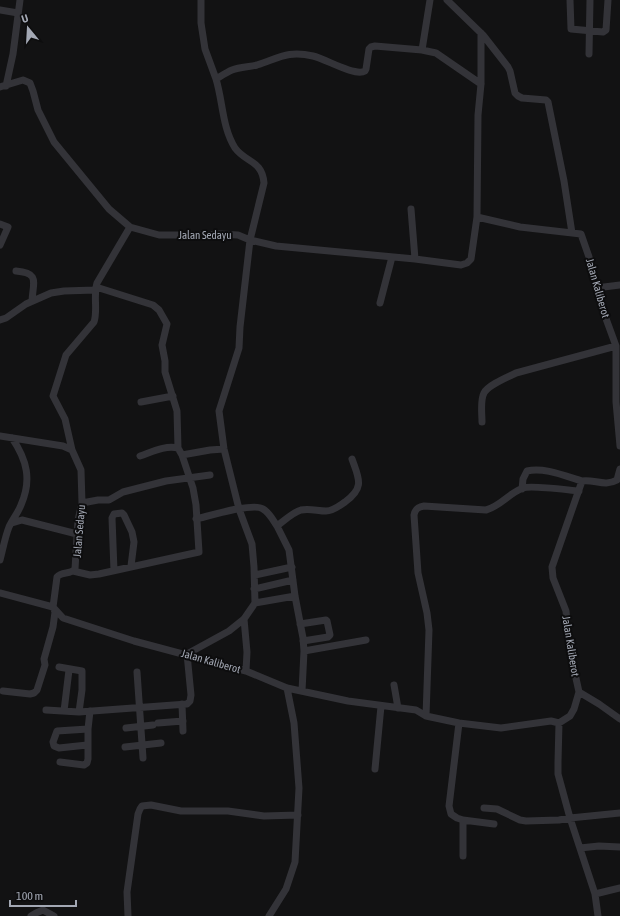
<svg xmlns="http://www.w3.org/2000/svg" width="620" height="916" font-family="'Asap Condensed',sans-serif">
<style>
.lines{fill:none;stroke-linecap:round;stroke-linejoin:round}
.minor{stroke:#333338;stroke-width:7}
.labels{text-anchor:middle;stroke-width:4;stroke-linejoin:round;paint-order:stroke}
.street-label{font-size:11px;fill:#a3a8b4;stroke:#0d0d0e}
</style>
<rect width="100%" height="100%" fill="#121213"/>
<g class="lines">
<!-- minor -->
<path class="minor" d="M201,0V23L205,49L216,79C221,76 227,72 232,70C240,67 249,67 257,65C279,58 288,50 313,56C326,59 355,77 365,71L366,69L369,49L371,47L375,46L422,50L436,53L481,84
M447,0L483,35L508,67L510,71L515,93L518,96L522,98L546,100L548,102L564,181L572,233
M570,0L571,29L603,32L606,30L608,0
M0,10L18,13
M422,50L430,0
M589,54L590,0
M6,86L13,54L20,0
M0,87L23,80L30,83L33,91L38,110L54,142L109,209L130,227L159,235H203L220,234L238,235L250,240L276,246L415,259L461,265L467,263L471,259L477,217L478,115L481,84V33
M411,209L415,259
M477,217L520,227L581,234L589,257L601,305L616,346V402L620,446
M0,224L8,227L0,245
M16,271C40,273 33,282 32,301
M96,287L153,305L159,310L167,324L162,345L165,361V372L177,411L178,448L182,455
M596,288L620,285
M380,303L392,257
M0,320L6,318L26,304L51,293L64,291L95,290
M141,402L173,396
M482,422C482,414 480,400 484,393C488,385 508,377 516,373L616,346
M0,436L63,446L72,450
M140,456C152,452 165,445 178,448
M522,489L523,479L527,471C544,467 565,476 582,481
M82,503L98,500H109L123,492L166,481L210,475
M196,519C209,516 254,502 263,509C269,512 273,520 277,526
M12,523L22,520L77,534
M0,560C3,549 5,537 9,527C12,520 18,513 21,505C32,480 27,460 12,438
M73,571L90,575L99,574L199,552L196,505L193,488L182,455L210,450L224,449
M114,571L112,518L114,514L122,513L124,515L132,532L134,542L131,566
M255,575L292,567
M254,589L293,580
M0,593L53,607L63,618L134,641L246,671L287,688L348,701L416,710L426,716L459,723L501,728L551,721L559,723L570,716L574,709L579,692L570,651L566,611L553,578L552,567L582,481C594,479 605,487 617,480L620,469
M255,603L295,596
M244,619L247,652L246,671
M300,624L326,620L327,621L330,635L328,637L303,641
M304,651L366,640
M59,667L82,671V690L79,712
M137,672L143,758
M394,685L398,708
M3,691L30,694L34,693L37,690L45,665L44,659L53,627L55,612L53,607L57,577C62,571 70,575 75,569L78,520L82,503L81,470L72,450L65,419L53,396L66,355L94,322C98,310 93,296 97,283L130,227
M302,691L304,651L303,638L295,596L289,550L277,526C285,520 292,513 301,510C309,508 318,511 326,511C333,511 339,506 345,502C365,487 359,479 352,459
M579,692L599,704L620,719
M182,704L183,731
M46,710L79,712L187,704L190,701L191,695L187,654L229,631L244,619L255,603L254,567L252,544L239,509L224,449L219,411L239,348L240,327L250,240L264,183C262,160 246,163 235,148C222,127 223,102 216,79
M64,711L69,670
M426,716L429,630L427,613L418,573L414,515C415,509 418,507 424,506L486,510C501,506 509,493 523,488C531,485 567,490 579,491
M158,723L183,721
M459,723L449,806L451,814L457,818L463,820V856
M559,723L558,762V774L570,818L620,813
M126,728L153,725
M87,745L59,748L54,746L53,742L57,731L88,729
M125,747L161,743
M60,762L84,765L87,763L88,759V729L90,711
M375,769L381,706
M484,808L497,809L520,820L526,821L559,820L570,818L595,894L598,916
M463,820L494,824
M580,848L599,846L620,847
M595,894L620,888
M31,916L36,913L43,910L54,916
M128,916L127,892L138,814L140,809L142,806L151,805L181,811H228L264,816L298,815
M269,916L286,889L295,862L299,788L294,723L287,688"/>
</g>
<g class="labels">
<!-- street labels -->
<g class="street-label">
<text x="205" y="239">Jalan Sedayu</text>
<text transform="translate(598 288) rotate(74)" y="4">Jalan Kaliberot</text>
<text transform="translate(79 531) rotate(-85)" y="4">Jalan Sedayu</text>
<text transform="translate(571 646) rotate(81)" y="4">Jalan Kaliberot</text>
<text transform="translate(211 661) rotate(16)" y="4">Jalan Kaliberot</text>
</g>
</g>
<!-- north arrow -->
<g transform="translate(28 28) rotate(342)" stroke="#0d0d0e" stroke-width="3" paint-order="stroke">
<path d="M0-3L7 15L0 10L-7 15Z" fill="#a3a8b4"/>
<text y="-6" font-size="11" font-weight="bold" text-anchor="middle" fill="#a3a8b4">U</text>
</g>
<!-- scale -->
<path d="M10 900v6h66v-6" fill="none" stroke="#a3a8b4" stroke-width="2"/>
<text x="16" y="900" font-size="12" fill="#a3a8b4" stroke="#0d0d0e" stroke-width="3" paint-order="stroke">100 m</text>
</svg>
